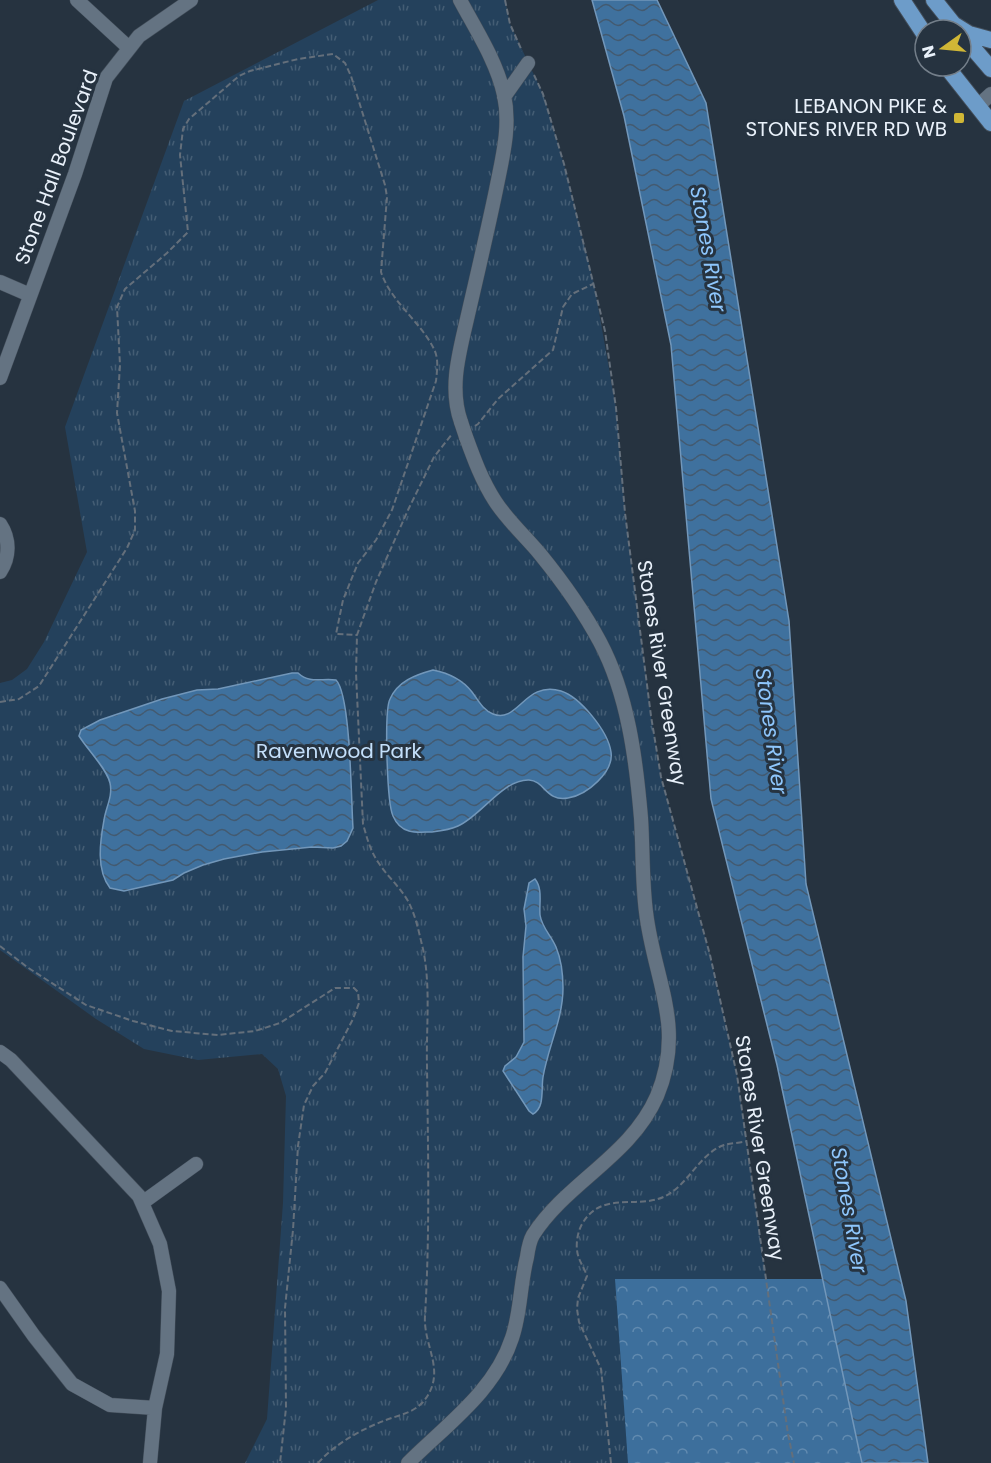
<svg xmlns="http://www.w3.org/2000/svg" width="991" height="1463" font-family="Poppins,sans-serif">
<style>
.grass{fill:url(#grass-tufts)}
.forest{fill:url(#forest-crowns)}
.water{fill:url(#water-waves);stroke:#7297ba;stroke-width:1.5}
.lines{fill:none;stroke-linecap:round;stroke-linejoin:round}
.minor-casing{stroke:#434e5a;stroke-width:15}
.major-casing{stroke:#434e5a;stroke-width:18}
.path{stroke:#646f7b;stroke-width:2;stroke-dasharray:6 3;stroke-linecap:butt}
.minor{stroke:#647382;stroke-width:14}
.major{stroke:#6d9cc9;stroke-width:16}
.minor-bridge-casing{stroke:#434e5a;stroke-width:15;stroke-linecap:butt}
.minor-bridge{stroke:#647382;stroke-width:14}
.poi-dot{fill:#d0b736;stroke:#263340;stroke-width:2}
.labels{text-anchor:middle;stroke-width:6;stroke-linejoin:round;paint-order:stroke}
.poi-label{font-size:20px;fill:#e9f1fa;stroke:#263340;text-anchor:end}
.street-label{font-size:20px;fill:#e9f1fa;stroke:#263340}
.park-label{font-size:20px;fill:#c4e0fb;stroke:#263340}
.water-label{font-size:21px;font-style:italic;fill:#8ec6fc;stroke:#263340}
</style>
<defs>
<pattern id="grass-tufts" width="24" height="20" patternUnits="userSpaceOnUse" patternTransform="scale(1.5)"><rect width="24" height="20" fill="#24415c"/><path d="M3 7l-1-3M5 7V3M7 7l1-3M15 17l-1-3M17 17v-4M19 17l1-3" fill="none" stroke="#445d74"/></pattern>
<pattern id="forest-crowns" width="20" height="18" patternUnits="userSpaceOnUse" patternTransform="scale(1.5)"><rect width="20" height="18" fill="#3d6f9c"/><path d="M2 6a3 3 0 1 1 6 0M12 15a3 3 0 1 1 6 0" fill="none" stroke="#628bb0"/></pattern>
<pattern id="water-waves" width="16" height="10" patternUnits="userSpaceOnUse" patternTransform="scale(1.5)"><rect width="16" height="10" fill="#3f719e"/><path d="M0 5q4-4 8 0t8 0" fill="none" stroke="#435a70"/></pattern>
</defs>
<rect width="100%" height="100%" fill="#263340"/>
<!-- grass -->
<path class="grass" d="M378,0H505L510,24L543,94L564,164L594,284L616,408L625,513L651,716L661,777L710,955L737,1075L788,1434L794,1463H245L267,1419L283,1203L286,1096L278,1069L262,1054L198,1060L144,1049L96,1019L0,950V683L12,680L27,669L44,642L87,552L65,427L184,101Z"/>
<!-- forest -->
<path class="forest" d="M615,1279H823L862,1463H628Z"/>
<!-- water -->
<path class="water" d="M592,0H657L706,103L789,621L806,884L906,1301L928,1463H862L859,1450L777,1065L711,799L671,345L624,116Z
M433,670C448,673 462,679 472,692C478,700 483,710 493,714C518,724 525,680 561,691C580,697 608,731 611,752C614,772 587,795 568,798C546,802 545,781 529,780C503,779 481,816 458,826C450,830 440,831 431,832C424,832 416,833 409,831C401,829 396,823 393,816C387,803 384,711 390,699C398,681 415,675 433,670Z
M292,673H298C310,684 321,678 336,680C351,695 351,801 353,828L347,841L341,846L333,848L312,847L262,852L224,859L203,865L184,873L173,880L124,891L110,888C96,870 100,842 104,820C106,807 113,796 110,783C107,769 87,749 79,736L81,730L100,720L162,699L197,690L218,689Z
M535,879C543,889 539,903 540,915C542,928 551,935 556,947C561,959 563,975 563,988C563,1019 548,1047 543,1077C541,1089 545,1108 533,1114L529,1111L503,1071L505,1066L516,1057L524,1042L523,957L526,926L524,909L529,883Z"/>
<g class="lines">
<defs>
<path id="minor" d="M77,0L129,48
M460,0C476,30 497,62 504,95C511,127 502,159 496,190C487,233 477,276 467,319C459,354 449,388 461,422
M504,97L528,63
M978,106L991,94
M0,282L30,295
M0,378L75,174L106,78L139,36L191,0
M0,524C10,539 10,557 0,572
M0,1052L11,1060L139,1196L160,1244L169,1291L167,1354L155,1408L150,1463
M142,1203L196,1164
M0,1288L34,1336L72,1384L110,1405L155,1408
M408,1463C446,1425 495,1391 512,1338C521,1312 520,1284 527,1257C528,1250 529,1242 533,1235C567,1182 631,1156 657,1096C686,1026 654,980 646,912C642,881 643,849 641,818C636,759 628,695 600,642C584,612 562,581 540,554C526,537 507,520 495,501C482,481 474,459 466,437"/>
<path id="major" d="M902,0L925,35
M934,0L958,30
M953,24L969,34L991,40
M961,34L991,69
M946,66L991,123"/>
</defs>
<!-- minor casing -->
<use href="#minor" class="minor-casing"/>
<!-- major casing -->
<use href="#major" class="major-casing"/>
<!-- path -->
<path class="path" d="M505,0L510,24L522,51
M534,75L543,94L564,164L605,331L616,408L625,513L651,716L661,777L710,955L737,1075L788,1434L794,1463
M475,426L478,424L498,399L553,350L563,307L572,294L593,284
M0,702L19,699L39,686L127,548L135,530V511L117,413L120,365L117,307L125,289L167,253L188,232L180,155L183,129L189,119L239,76L250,71L298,59L333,54L345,63L351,76L385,185L387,197L381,272C391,302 420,321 434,349C439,359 437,371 436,381L392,510L376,540L358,563L343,600L336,634L357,635
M0,946L27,967L86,1005L133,1021L172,1031L218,1035L255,1031L280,1023L335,988H354L358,992L359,1003L353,1019L325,1073L313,1086L304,1105L298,1146L293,1230L285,1308L286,1408L280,1463
M318,1463C336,1443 362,1429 386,1420C399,1415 413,1413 423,1402C448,1372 423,1347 425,1316C430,1232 428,1150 427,1066C426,1028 431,987 423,949C419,933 416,916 408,901C400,887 387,876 378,862C370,850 367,838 363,824L356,673L357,635L376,582L408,510L434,457L452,434
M611,1463L601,1369L579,1322L577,1309L578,1298L587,1276C584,1267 578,1260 577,1250C576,1242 578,1231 582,1224C603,1188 641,1212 669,1194C690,1181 701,1153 724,1145C731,1143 740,1143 747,1141"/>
<!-- minor -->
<use href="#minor" class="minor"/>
<!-- major -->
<use href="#major" class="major"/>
<defs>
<path id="minor-bridge" d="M461,422L466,437"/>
</defs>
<!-- minor-bridge casing -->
<use href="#minor-bridge" class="minor-bridge-casing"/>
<!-- minor-bridge -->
<use href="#minor-bridge" class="minor-bridge"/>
</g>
<!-- markers -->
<rect class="poi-dot" x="953" y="112" width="12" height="12" rx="3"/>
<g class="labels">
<!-- poi labels -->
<g class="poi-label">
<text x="947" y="113">LEBANON PIKE &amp;<tspan x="947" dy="23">STONES RIVER RD WB</tspan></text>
</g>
<!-- street labels -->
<g class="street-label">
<text transform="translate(56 167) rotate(-70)" y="7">Stone Hall Boulevard</text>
<text transform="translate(662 673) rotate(81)" y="7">Stones River Greenway</text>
<text transform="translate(760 1148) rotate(81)" y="7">Stones River Greenway</text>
</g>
<!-- park labels -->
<g class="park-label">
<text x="339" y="758">Ravenwood Park</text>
</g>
<!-- water labels -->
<g class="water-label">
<text transform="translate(708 249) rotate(80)" y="7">Stones River</text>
<text transform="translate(771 731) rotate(82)" y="7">Stones River</text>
<text transform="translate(849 1210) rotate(80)" y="7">Stones River</text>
</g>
</g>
<!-- north arrow -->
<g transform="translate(943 48) rotate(255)"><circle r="28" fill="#263340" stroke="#747f8a" stroke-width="1.5"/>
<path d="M0-4.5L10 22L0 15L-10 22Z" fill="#d0b736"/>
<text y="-9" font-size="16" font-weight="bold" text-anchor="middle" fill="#e9f1fa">N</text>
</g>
</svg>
